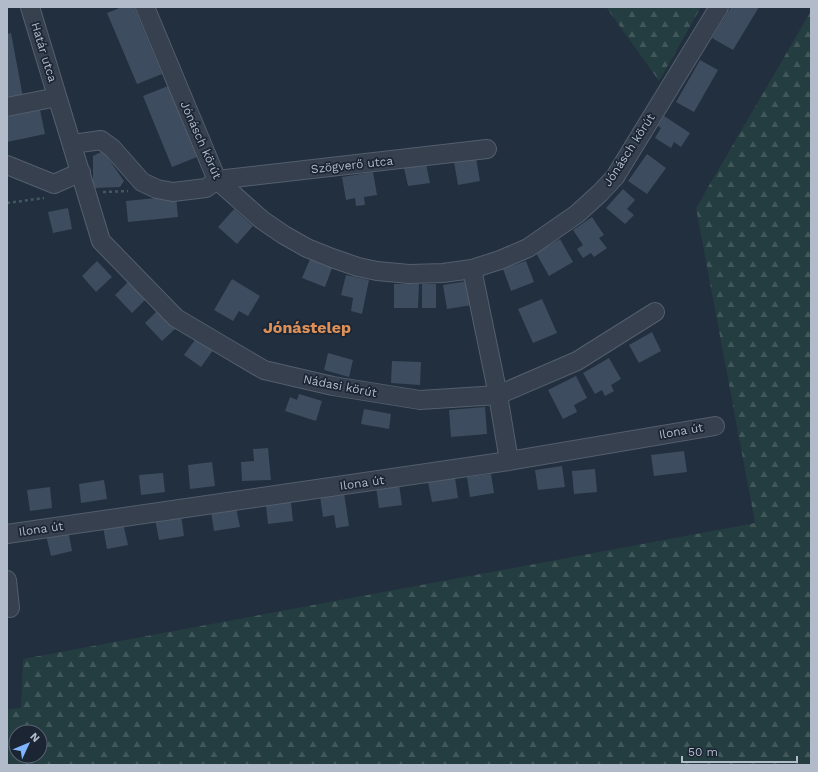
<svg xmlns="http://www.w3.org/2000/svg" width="818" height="772" font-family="'Work Sans',sans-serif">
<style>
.forest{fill:url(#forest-firs);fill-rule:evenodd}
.building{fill:#3d4c5f}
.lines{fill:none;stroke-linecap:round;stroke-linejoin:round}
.minor-casing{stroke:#545e6d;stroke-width:20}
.path{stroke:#425a5d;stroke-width:2.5;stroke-dasharray:3 3;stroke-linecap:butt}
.minor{stroke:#36404f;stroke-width:18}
.labels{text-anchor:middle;stroke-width:3.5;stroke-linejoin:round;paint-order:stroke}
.street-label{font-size:12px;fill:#b1bbca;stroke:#1b2534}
.district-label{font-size:16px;font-weight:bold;fill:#dd9159;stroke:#1b2534}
</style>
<defs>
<pattern id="forest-firs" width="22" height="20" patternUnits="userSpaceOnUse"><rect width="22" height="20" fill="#243d40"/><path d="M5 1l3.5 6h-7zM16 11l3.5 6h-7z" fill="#41575a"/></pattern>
</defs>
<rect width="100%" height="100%" fill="#222f3f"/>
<!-- forest -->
<path class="forest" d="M606,7H701L659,81Z
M811,11V765H7V709L21,708L23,659L755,523L696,208ZM16,732H40V756H16Z"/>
<!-- building -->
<path class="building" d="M122,7H134L162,74L137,84L107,13Z
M731,7H759L733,50L712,38Z
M11,33L23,97L7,100V34Z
M700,60L718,70L694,112L676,102Z
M168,86L197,157L172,167L143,96Z
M40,110L45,134L7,142V117Z
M664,116L690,133L681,147L674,142L671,148L655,138L661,128L658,126Z
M103,151L124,181L120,187L93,188V156Z
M647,154L666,168L647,194L628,181Z
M476,158L480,181L458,185L454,162Z
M426,164L430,183L408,186L404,168Z
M373,172L377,195L364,197L365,205L356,206L355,198L346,200L342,177Z
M623,189L635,200L627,209L634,215L625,224L606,208Z
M176,196L178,217L128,222L126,201Z
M68,208L72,229L53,233L48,212Z
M234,209L253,226L237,244L218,227Z
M592,217L604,235L599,238L607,248L594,257L591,253L583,258L577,249L583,245L573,230Z
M560,239L573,262L549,276L536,253Z
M310,259L332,268L325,287L302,278Z
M97,261L112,277L96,292L82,276Z
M526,261L534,282L511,291L503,269Z
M346,275L369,280L362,314L351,311L353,298L341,295Z
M232,279L260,296L248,316L239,311L233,321L214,310Z
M130,280L147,298L132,313L115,295Z
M468,281L472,305L447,309L443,285Z
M394,284H419L418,308H394Z
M422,284H436V308H422Z
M542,299L557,333L533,343L518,309Z
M158,310L176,328L162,341L145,323Z
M652,332L661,351L639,363L629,345Z
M197,337L214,349L201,367L184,355Z
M328,353L353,360L349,377L324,370Z
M609,358L621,379L611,385L614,391L605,396L602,390L595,394L583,373Z
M392,361L421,362L420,385L391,383Z
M576,376L587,398L574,405L577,412L563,419L548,390Z
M299,394L322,401L316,421L285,411L290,397L297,400Z
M485,407L487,434L451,437L449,410Z
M364,409L391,414L389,429L361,424Z
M268,448L271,480L242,481L241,462L254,461L253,449Z
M684,451L687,472L654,476L651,455Z
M212,462L215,486L190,489L188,465Z
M562,466L565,487L538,490L535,470Z
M595,469L597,492L574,494L572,471Z
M163,473L165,492L141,495L139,475Z
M491,474L494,493L470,497L467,477Z
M455,478L458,498L432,502L428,482Z
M104,480L107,499L81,503L79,484Z
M399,484L402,505L379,508L376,487Z
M50,487L52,508L30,511L27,490Z
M344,493L349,526L336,528L334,515L323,517L320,496Z
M291,502L293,521L268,524L266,505Z
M236,508L240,527L214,531L211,512Z
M181,515L184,536L159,540L155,519Z
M123,523L128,545L107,549L103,527Z
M68,530L72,551L51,556L46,535Z"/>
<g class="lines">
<defs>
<path id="minor" d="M30,7L101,241L176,318L264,370L333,386L420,400L498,395L577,361L655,312
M145,7L217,180L262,220L284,235L307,248L332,258L358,267L377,271L409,274L443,273L472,269L500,260L528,248L577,214L600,193L615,177L719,7
M7,107L57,97
M73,144L101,140L112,148L142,182L157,189L173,192L206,188L217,180L487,149
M7,165L54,184L81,172
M472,269L498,395L509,461
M7,534L509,461L715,426
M7,580L10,608"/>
</defs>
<!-- minor casing -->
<use href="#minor" class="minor-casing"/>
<!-- path -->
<path class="path" d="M103,192L128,191
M7,203L44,198"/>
<!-- minor -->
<use href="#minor" class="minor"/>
</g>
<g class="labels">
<!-- street labels -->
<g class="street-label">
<text transform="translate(44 52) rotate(73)" y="4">Határ utca</text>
<text transform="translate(201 140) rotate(66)" y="4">Jónásch körút</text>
<text transform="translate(629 150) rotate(-57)" y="4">Jónásch körút</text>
<text transform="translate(352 165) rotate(-6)" y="4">Szögverő utca</text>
<text transform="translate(340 386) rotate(11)" y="4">Nádasi körút</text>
<text transform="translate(681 431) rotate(-10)" y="4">Ilona út</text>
<text transform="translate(362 483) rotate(-8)" y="4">Ilona út</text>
<text transform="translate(41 529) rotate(-8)" y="4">Ilona út</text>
</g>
<!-- district labels -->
<g class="district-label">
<text x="307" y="333">Jónástelep</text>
</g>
</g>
<!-- border -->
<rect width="818" height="772" fill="none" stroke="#b1bbca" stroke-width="16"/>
<!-- north arrow -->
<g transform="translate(28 744) rotate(46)"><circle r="19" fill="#1b2534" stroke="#576170"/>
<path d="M0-3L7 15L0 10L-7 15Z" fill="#81b4ff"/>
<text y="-6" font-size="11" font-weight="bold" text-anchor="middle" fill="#b1bbca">N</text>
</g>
<!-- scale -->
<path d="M682 756v6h115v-6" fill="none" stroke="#b1bbca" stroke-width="2"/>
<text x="688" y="756" font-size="12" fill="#b1bbca" stroke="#1b2534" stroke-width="3" paint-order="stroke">50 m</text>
</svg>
